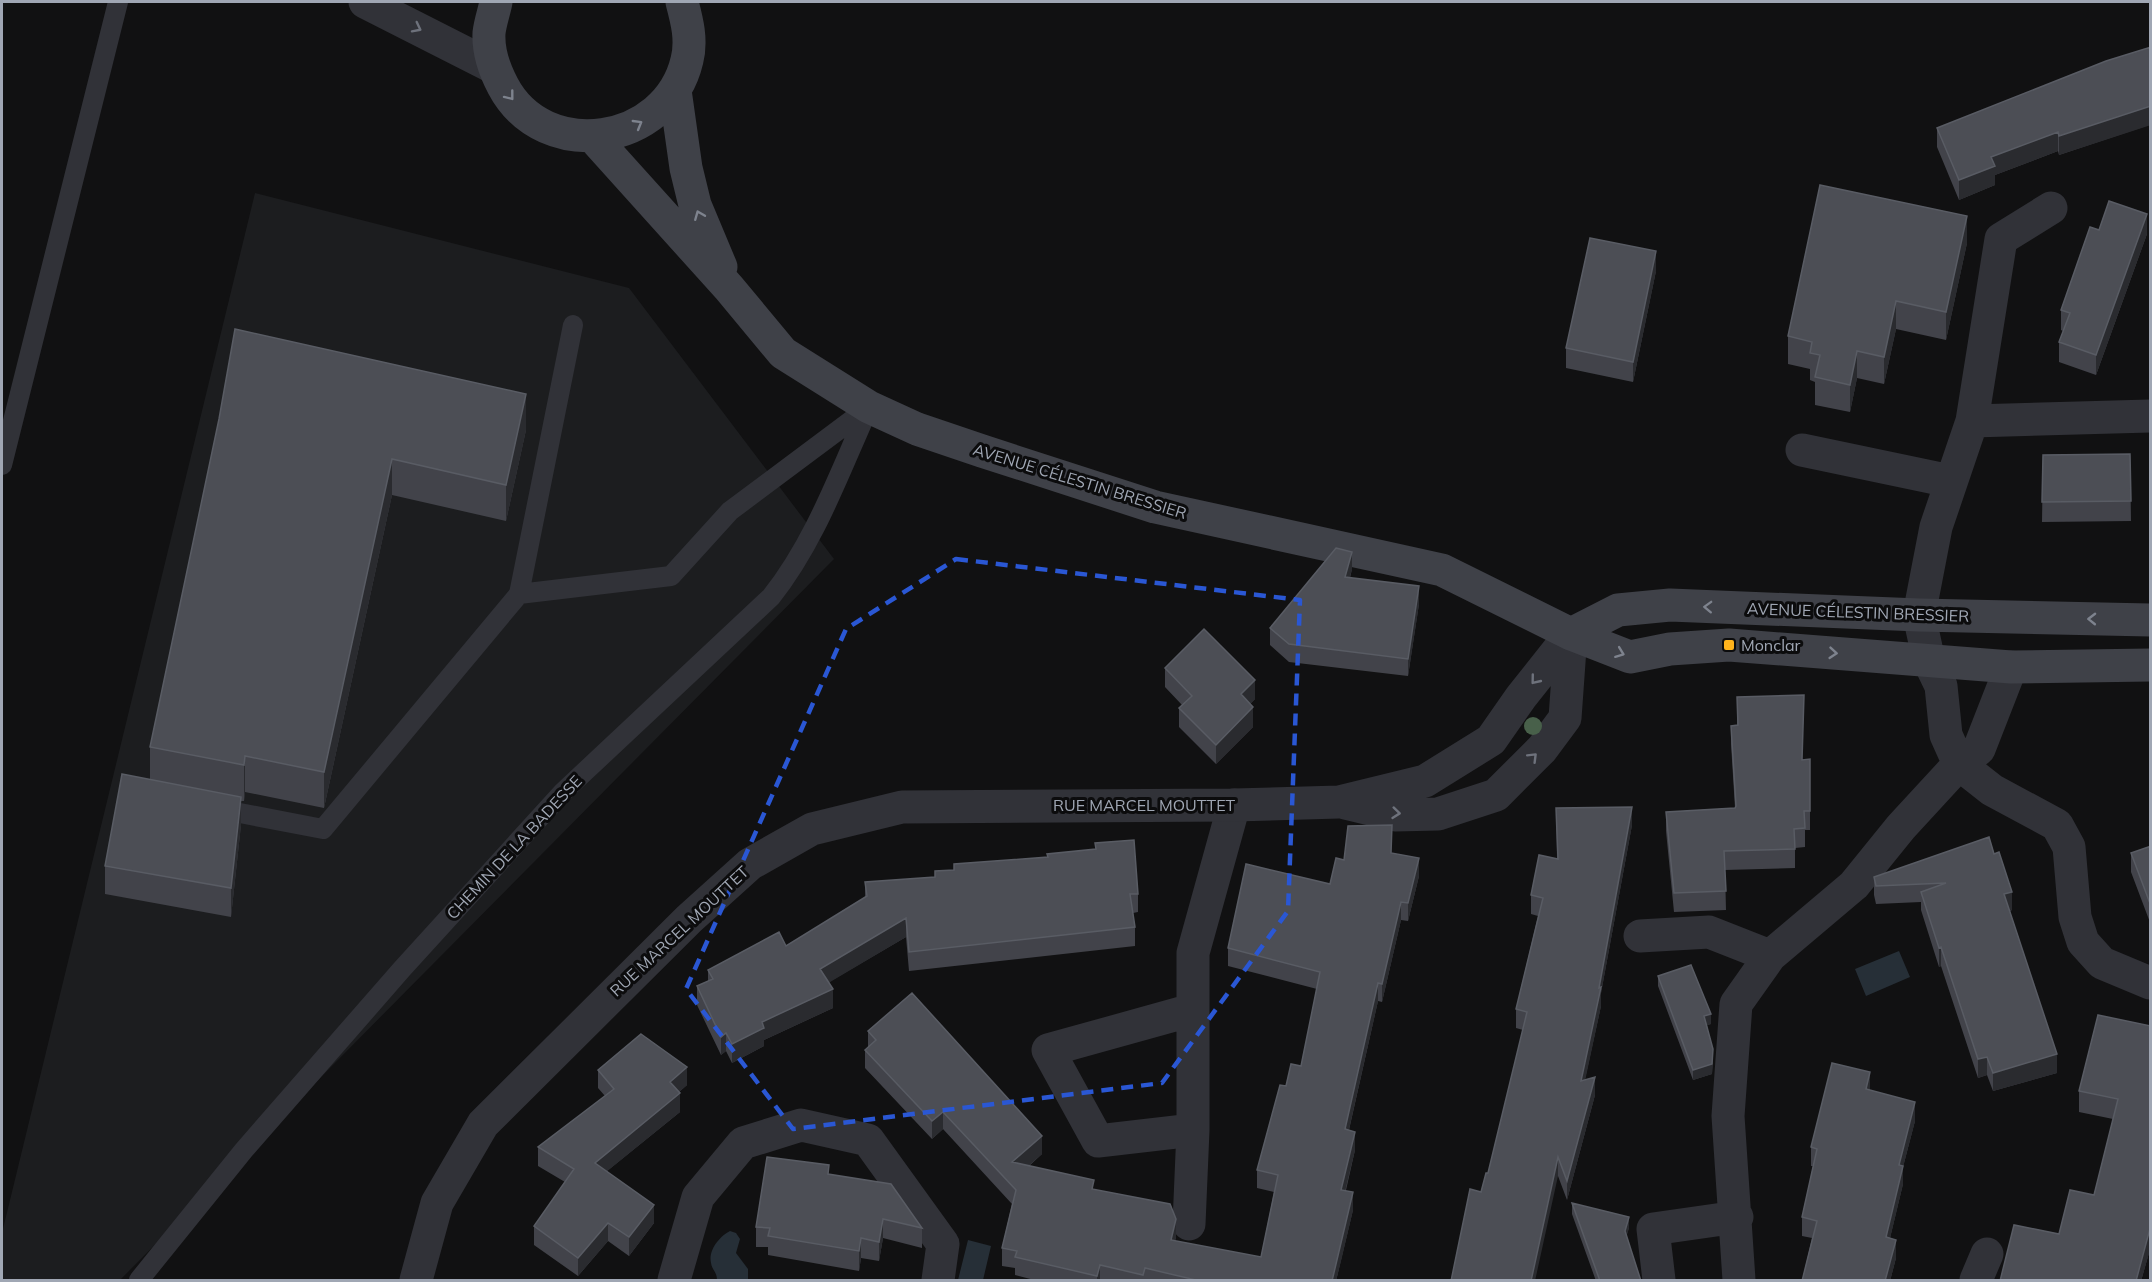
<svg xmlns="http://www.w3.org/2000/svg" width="2152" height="1282" font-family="Mulish,sans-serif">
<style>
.built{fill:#1c1d1f}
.water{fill:#262f37}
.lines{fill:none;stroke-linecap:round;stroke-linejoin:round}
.service{stroke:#313238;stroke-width:20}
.minor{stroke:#313238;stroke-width:33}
.tertiary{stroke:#313238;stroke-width:33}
.secondary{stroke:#3f4148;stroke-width:33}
.tree{fill:#48604a}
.wall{fill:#42434a}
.shaded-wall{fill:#2a2b2f}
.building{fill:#4c4e55;stroke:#595c64;stroke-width:1.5}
.oneway{stroke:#6e727c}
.oneway2{stroke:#7e838e}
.marked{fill:none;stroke:#2a57d4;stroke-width:4.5;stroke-dasharray:12 8;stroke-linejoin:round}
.poi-dot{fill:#ffb31c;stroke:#0c0c0d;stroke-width:2}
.labels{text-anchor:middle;stroke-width:6;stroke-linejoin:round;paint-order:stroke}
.street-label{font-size:16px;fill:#a0a7b4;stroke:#0c0c0d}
.poi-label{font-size:16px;fill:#a0a7b4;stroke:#0c0c0d;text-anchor:start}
</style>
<rect width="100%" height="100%" fill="#111112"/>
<!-- built -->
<path class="built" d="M255,193L629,288L834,559L120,1280H2V1233Z"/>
<!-- water -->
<path class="water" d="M1899,951L1910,977L1866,996L1855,969Z
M730,1231L736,1233L740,1239L736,1253L748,1269V1280H717C717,1272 712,1270 711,1263C708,1250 720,1236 730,1231Z
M968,1240L991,1246L983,1280H958Z"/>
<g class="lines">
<!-- service -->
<path class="service" d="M573,325L519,594L671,576L730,511L868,408
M2,465L118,2
M214,808L323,829L519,594
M139,1280L244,1150L402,969L563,792L771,597C815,542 840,471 869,407"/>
<!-- minor -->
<path class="minor" d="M365,2L493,67
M1972,421L2001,239L2051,208
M1802,450L1950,481
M2011,667L1979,749L1959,764L1992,790L2057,825L2069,847L2075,917L2083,942L2102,963L2150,983
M1640,936L1709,932L1770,956
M1192,1010L1048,1050L1098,1141L1193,1130
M1189,1224L1193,1130V953L1234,805
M674,1280L698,1197L743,1143L801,1125L868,1140L943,1244L938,1280
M1659,1280L1653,1229L1737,1217
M1739,1280L1728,1116L1736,1004L1770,956L1854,885L1901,827L1959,764L1946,735L1941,686L1929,661L1919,615L1936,527L1972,421L2150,416
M1976,1280L1987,1254"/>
<!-- tertiary -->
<path class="tertiary" d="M1345,803L1395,815L1438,814L1496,795L1542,749L1565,718L1571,634
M416,1280L437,1203L483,1124L689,919L750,864L812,829L902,807L1234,805L1339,802L1425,781L1491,740L1521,697L1571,634"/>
<!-- secondary -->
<path class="secondary" d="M496,2C494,12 490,23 489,33C488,52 494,69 503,86C544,164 667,146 687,60C692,40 687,21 682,2
M675,90L686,168L695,205L721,267
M593,137L729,288L783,353L869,407L917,429L982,451L1155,507L1442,570L1571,634L1630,657L1670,649L1729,645L2011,667L2150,665
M1571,634L1618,610L1670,605L1919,615L2150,620"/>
</g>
<!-- trees -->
<circle class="tree" cx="1533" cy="726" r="9"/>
<!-- wall -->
<path class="wall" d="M2143,127L2059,155L2058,151L1995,175V185L1959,200L1937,147V128Z
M2099,230L2147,234L2096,375L2059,362V342L2063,331L2061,330V310Z
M1967,243L1946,340L1896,329L1884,384L1857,378L1850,412L1815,405V382L1810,380V369L1788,364V336Z
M1656,271L1633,382L1566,368V348Z
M219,419L526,430L506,521L392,495L324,808L245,792L244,801H241V825L231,917L105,894V866L150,780V747Z
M2130,454L2131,521L2042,522L2043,455Z
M1352,569L1350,578L1419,604L1408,676L1289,662L1270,645V628Z
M1165,668L1255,699L1250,704L1253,727L1216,764L1179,727V708L1182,705L1165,687Z
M1737,697L1803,760L1810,759V830H1805V847L1795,848V868L1725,870L1726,910L1674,912L1666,831V812L1735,808L1731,744V726L1737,725Z
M1556,808L1632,825L1601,993V1006L1585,1079L1595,1095L1567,1200L1558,1176L1481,1192L1488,1173L1523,1030L1516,1028V1009L1538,916L1531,914V895L1557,858Z
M1989,837L2012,910L2010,911L2057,1073L1993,1091L1987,1075L1978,1078L1941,966L1939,967L1921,910V902L1876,904L1874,895V877Z
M2151,846V925L2131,872V853Z
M1392,853L1419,876L1408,921L1401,920L1382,1002L1378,1001L1349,1130L1355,1150L1346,1190L1353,1210L1336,1281H1038L1015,1275V1268L1002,1266V1248L1012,1204L943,1129L932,1139L865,1068V1050L868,1048V1031L1042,1154L1029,1166L1094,1190L1176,1237L1175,1241L1261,1257L1274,1192L1257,1188V1170L1286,1086L1301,1066L1317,989L1228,966V948L1330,884L1344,860Z
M865,882L1138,894V912L1133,913L1135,927V946L909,971L906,937L829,982L833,1008L764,1040V1046L732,1063L726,1051L721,1055L697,1005V986L708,981V970L786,946L865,897Z
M1658,976L1711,1024L1707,1025L1713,1059L1712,1074L1693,1080L1658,986Z
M2151,1026V1246L2141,1281H2000L2059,1234L2094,1195L2113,1119L2079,1112V1091Z
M598,1070L687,1085L679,1092L680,1112L607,1171L654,1223L629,1256L608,1241L578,1276L534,1245V1226L565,1182L538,1166V1147L605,1096L598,1088Z
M1870,1090L1915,1121L1903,1167V1184L1890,1238L1896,1258L1890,1281H1802L1812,1238L1802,1236V1217L1813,1166H1811V1147Z
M829,1174L922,1228V1248L883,1238L879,1261L861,1258L859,1271L768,1255V1247H756V1227Z
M1572,1203L1629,1228L1626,1236L1641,1281H1596L1572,1214Z"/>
<!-- shaded-wall -->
<path class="shaded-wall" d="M2151,106V125L2059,155V136Z
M2058,132V151L1995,175V185L1959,200V180L1991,157Z
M2147,214V234L2096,375V355Z
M1967,216V243L1946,340V312Z
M1656,251V271L1633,382V362Z
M1896,301V329L1884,384V357Z
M1857,351V378L1850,412V385Z
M526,394V430L506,521V485Z
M392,459V495L324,808V772Z
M1352,552V569L1345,595V577Z
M1419,586V604L1408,676V659Z
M1255,680V699L1241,713V694Z
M1253,707V727L1216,764V745Z
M245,756V792L244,801V765Z
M241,797V825L231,917V888Z
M1632,807V825L1601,993V1006L1581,1100V1081Z
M1419,858V876L1408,921V903Z
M2012,892V910L2004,912V894Z
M1401,902V920L1382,1002V984Z
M906,918V937L820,988V969Z
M1941,947V966L1939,967V948Z
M1378,983V1001L1345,1147V1129Z
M833,989V1008L764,1040V1046L732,1063V1044L762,1022Z
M1711,1014V1024L1704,1026V1016Z
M726,1033V1051L721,1055V1037Z
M1713,1049L1712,1074L1693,1080V1070Z
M2057,1054V1073L1993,1091V1073Z
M1987,1057V1075L1978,1078V1059Z
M687,1067V1085L670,1100V1082Z
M1870,1072V1090L1866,1089Z
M1595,1077V1095L1567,1200V1181Z
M680,1093V1112L595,1181V1163Z
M1915,1102V1121L1903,1167V1184L1886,1255V1237L1899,1165Z
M943,1112V1129L932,1139V1121Z
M1355,1132V1150L1341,1208V1190Z
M1042,1136V1154L1012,1180V1162Z
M1558,1157V1176L1535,1281H1531Z
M1353,1192V1210L1342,1257L1336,1281H1332Z
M654,1205V1223L629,1256V1237Z
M1629,1217V1228L1625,1242V1231Z
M883,1219V1238L879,1261V1242Z
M1176,1219V1237L1171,1258V1240Z
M608,1223V1241L578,1276V1258Z
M2151,1225V1246L2141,1281H2136Z
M861,1238V1258L859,1271V1251Z
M1896,1240V1258L1890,1281H1885Z
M1100,1265V1281H1097V1276Z"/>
<!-- building -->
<path class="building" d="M2151,47V106L2059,136L2058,132L1991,157L1995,166L1959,180L1937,128L2106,61Z
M1820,185L1967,216L1946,312L1896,301L1884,357L1857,351L1850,385L1815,377L1820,355L1810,353L1812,342L1788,336Z
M2109,201L2147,214L2096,355L2059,342L2070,313L2061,310L2090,227L2099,230Z
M1590,238L1656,251L1633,362L1566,348Z
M235,329L526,394L506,485L392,459L324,772L245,756L244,765L150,747L219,419Z
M2130,454L2131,501L2042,502L2043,455Z
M1336,548L1352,552L1345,577L1419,586L1408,659L1289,644L1270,628Z
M1204,629L1255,680L1241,694L1253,707L1216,745L1179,708L1192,696L1165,668Z
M1804,695L1802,760L1810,759V811H1804L1805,828L1794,829L1795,849L1724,851L1726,891L1674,893L1666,812L1735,808L1736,806L1731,726L1738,725L1737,697Z
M122,774L241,797L231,888L105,866Z
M1632,807L1599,988L1601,987L1581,1081L1595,1077L1567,1181L1558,1157L1531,1281H1451L1470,1189L1481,1192L1486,1173H1488L1527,1012L1516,1009L1543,898L1531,895L1539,855L1558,859L1556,808Z
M1392,825L1391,853L1419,858L1408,903L1401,902L1382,984L1378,983L1345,1129L1355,1132L1341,1190L1353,1192L1332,1281H1200L1145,1268L1143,1275L1100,1265L1097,1276L1015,1257L1017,1251L1002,1248L1016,1190L943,1112L932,1121L865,1050L876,1040L868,1031L912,993L1042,1136L1012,1162L1094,1180L1092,1189L1170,1204L1176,1219L1171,1240L1261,1257L1278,1175L1257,1170L1280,1085L1286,1086L1291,1064L1301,1066L1320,972L1228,948L1246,864L1330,884L1336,858L1344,860L1348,826Z
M1989,837L1994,854L1999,852L2012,892L2004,894L2057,1054L1993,1073L1987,1057L1978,1059L1941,947L1939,948L1921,892L1946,883L1876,886L1874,877Z
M1134,840L1138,894H1130L1135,927L909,952L906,918L820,969L833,989L762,1022L764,1028L732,1044L726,1033L721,1037L697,986L713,979L708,970L779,932L786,946L867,896L865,882L935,877V871L954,870V864L1048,857L1047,854L1096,849L1095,843Z
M2151,846V906L2131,853Z
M1691,965L1711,1014L1704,1016L1713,1049L1712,1064L1693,1070L1658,976Z
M2098,1015L2151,1026L2150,1157H2151V1225L2136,1281H2000L2014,1225L2059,1234L2070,1190L2094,1195L2118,1099L2079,1091Z
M641,1034L687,1067L670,1082L680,1093L595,1163L654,1205L629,1237L608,1223L578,1258L534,1226L574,1169L538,1147L614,1089L598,1070Z
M1832,1063L1870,1072L1866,1089L1915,1102L1899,1165L1903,1166L1886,1237L1896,1240L1885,1281H1802L1817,1221L1802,1217L1817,1149L1811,1147Z
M767,1157L829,1165L828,1174L891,1184L922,1228L883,1219L879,1242L861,1238L859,1251L768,1236L770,1228L756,1227Z
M1572,1203L1629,1217L1625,1231L1641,1281H1600Z"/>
<!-- one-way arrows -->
<defs><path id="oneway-chevron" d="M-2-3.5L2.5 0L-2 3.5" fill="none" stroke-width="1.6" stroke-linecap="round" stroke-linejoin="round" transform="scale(1.5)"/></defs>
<g class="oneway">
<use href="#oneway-chevron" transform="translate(417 28) rotate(27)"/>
<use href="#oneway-chevron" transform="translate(1535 680) rotate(129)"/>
<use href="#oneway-chevron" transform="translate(1533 757) rotate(-45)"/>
<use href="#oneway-chevron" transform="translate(1396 813) rotate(6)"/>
</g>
<g class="oneway2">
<use href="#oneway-chevron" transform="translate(510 96) rotate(52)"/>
<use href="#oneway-chevron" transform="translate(638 124) rotate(-30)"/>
<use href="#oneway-chevron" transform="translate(699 215) rotate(-112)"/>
<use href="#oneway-chevron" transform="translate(1708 607) rotate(-178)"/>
<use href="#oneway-chevron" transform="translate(2092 619) rotate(-179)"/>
<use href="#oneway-chevron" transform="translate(1620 653) rotate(21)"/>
<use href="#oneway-chevron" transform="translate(1833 653) rotate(5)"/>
</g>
<!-- marked area -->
<path class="marked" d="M956,559L1300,600L1288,911L1162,1083L793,1129L686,989L846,629Z"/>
<!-- markers -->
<rect class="poi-dot" x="1723" y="639" width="12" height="12" rx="3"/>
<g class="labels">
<!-- street labels -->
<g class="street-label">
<text transform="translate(1080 481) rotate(17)" y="6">AVENUE CÉLESTIN BRESSIER</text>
<text transform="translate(1858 612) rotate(2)" y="6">AVENUE CÉLESTIN BRESSIER</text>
<text x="1144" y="811">RUE MARCEL MOUTTET</text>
<text transform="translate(514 847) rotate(-47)" y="6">CHEMIN DE LA BADESSE</text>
<text transform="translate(679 931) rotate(-43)" y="6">RUE MARCEL MOUTTET</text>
</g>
<!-- poi labels -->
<g class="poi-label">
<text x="1741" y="651">Monclar</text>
</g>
</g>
<!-- border -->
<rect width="2152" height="1282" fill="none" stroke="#a0a7b4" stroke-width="6"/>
</svg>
